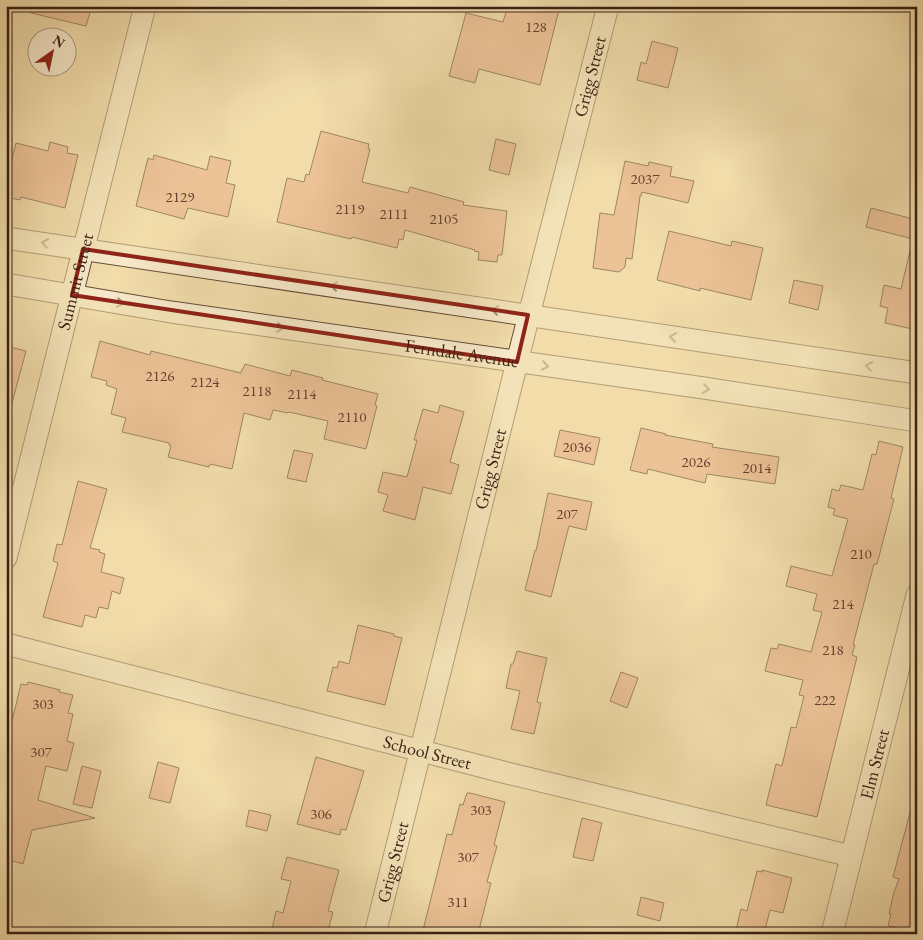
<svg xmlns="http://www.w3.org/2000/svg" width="923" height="940" font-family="'EB Garamond',serif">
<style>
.building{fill:#e7a582;stroke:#381f14}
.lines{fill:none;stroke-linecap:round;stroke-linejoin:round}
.minor-casing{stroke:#664e3a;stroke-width:23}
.minor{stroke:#f6e8c8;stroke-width:21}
.oneway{stroke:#a08e77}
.marked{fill:none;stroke:#8f2418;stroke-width:4;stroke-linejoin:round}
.labels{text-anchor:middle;stroke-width:5;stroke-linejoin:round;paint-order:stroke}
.number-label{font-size:15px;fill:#644030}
.street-label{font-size:18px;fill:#381f14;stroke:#f6e8c8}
</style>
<rect width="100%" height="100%" fill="#f1dcaa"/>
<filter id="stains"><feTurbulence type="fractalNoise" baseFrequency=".004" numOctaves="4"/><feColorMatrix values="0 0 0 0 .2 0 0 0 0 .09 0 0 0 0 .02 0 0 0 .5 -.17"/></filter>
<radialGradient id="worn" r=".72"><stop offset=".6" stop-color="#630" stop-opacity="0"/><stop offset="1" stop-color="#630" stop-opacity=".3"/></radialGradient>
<!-- building -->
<path class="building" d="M32,6H92L86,26L31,13Z
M508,6H560L540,85L479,69L475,83L449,76L466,13L503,22Z
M652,41L678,48L668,88L637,80L641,62L646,64Z
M321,131L369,144L368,149H370L362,182L408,193L410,187L464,202L463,205L507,211L502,255H498L497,262L478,260L479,252L474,251L475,250L405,230L403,240L399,239L397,248L352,237L351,239L277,222L287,178L304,182L306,174L309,175Z
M496,139L516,144L509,175L489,170Z
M50,142L68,147L67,153L78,155L65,208L21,197L20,200L6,197V183L16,143L48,151Z
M154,155L207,170L210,156L231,161L226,183L235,185L228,217L188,208L184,219L136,206L148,158L153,160Z
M625,161L648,166L649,162L672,167L670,176L694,181L688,203L642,192L641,196H640L632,259L626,258L625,267L619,272L593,268L600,213L614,215Z
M871,208L917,220V240L866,227Z
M669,231L731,246L732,241L763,248L751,300L700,288V291L657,280Z
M910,251H917V330L885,323L888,308L880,306L884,285L901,289Z
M794,280L823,286L818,310L789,303Z
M100,341L150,355L151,351L241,373L242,369H243L245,364L290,376L292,370L323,378L322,380L378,394L375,405L377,406L366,449L324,439L328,421L289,412L288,413L273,410L270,420L244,413L232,469L210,464L209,467L168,457L171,446L169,445V443L122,432L126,418L111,414L117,389L106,385L107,381L91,377Z
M6,346L26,351L12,403L6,402Z
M440,405L464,412L450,462L459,465L451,494L423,487L415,520L383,511L388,495L378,492L383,472L407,477L417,440H414L423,409L438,413Z
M641,428L666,434L665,435L713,444L712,447L779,457L775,484L707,474L705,483L648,469L647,474L630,470Z
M560,430L600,438L594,465L554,456Z
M879,441L903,447L891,498L894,499L877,564H874L853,645H855L852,655L857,657L817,817L766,805L776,764L782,766L791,727L796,728L804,696L799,695L803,680L765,671L771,648L777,649L779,644L811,652L822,612L813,610L817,594L786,586L791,566L832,576L848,519L833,515L835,509L828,507L832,489L839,491L841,485L863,490L872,454L876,455Z
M294,450L313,454L306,482L287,478Z
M78,481L107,489L90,548L100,550L99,552L105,554L101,572L124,578L120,594L112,591L108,609L99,607L96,618L85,615L82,627L43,617L58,563L53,561L57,544L62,545Z
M548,493L592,502L586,530L569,526L551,597L525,590L535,550L536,551Z
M358,625L394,634V636L402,638L385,705L327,691L333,667L337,668L339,661L349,664Z
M517,651L547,658L537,702L541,703L534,734L511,729L520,691L506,688L511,664H513Z
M621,672L638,678L627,708L610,701Z
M28,682L60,690L59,692L73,695L68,713L73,714L67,741L74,743L67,771L46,766L38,800L95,818L32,830L23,864L6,859V769L12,748L6,746L21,684L27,685Z
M316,757L364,771L346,830L341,829L340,835L297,824Z
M158,762L179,768L170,803L149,798Z
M82,766L101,771L92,808L73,804Z
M467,793H470L505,802L494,845L497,846L487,882L491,883L478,934H422L447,834L452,835L460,804L463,805Z
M911,809L917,810V933L888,926L891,914H889L894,892L899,879L893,877Z
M249,810L271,815L267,831L246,826Z
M582,818L602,823L593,861L573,857Z
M287,857L339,870L328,911L333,912L327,934H271L276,911L283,913L291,881L281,879Z
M762,870L792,878L783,913L770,910L764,934H735L741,909L747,911L757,871L762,872Z
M641,897L664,903L660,921L637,915Z"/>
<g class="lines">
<defs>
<g id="minor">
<path d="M6,238L917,373"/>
<path id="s1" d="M6,284L171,312L704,388L917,421"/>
<path id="s2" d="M6,558L72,295L145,6"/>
<path id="s3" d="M6,644L503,772L851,856"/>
<path id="s4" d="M375,934L517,362L608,6"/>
<path id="s5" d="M832,934L917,595"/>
</g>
</defs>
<!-- minor casing -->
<use href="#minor" class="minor-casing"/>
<!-- minor -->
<use href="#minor" class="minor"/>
</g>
<!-- one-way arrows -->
<defs><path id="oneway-chevron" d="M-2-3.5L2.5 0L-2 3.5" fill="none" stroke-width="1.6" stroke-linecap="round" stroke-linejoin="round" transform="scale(1.25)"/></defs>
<g class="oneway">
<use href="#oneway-chevron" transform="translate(45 243) rotate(-172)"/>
<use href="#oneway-chevron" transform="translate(334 286) rotate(-172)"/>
<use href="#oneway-chevron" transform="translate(120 303) rotate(10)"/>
<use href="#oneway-chevron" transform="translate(495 310) rotate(-172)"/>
<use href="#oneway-chevron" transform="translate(280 328) rotate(8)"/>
<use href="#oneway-chevron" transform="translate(673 337) rotate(-172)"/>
<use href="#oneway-chevron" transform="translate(545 366) rotate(8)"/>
<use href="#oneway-chevron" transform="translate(869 366) rotate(-172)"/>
<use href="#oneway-chevron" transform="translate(706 389) rotate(9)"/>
</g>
<!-- marked area -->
<path d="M0 0H923V940H0ZM83,249L528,315L517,362L72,295Z" fill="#f1dcaa" fill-opacity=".55" fill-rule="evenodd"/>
<path class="marked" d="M83,249L528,315L517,362L72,295Z"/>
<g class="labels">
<!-- number labels -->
<g class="number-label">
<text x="536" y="32">128</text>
<text x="645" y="184">2037</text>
<text x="180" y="202">2129</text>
<text x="350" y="214">2119</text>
<text x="394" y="219">2111</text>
<text x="444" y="224">2105</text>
<text x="160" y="381">2126</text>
<text x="205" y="387">2124</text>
<text x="257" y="396">2118</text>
<text x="302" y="399">2114</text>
<text x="352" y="422">2110</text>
<text x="577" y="452">2036</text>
<text x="696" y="467">2026</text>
<text x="757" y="473">2014</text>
<text x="567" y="519">207</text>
<text x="861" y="559">210</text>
<text x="843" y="609">214</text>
<text x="833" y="655">218</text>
<text x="825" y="705">222</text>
<text x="43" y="709">303</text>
<text x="41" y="757">307</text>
<text x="481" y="815">303</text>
<text x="321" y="819">306</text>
<text x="468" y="862">307</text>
<text x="458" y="907">311</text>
</g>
<!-- street labels -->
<g class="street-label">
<text dy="6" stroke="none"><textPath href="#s4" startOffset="884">Grigg Street</textPath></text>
<text dy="6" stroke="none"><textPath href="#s2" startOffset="285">Summit Street</textPath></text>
<text dy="6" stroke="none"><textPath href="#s1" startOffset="461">Ferndale Avenue</textPath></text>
<text dy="6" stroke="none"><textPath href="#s4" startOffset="479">Grigg Street</textPath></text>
<text dy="6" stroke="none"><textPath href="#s3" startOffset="435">School Street</textPath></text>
<text dy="6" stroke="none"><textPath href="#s5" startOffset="175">Elm Street</textPath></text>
<text dy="6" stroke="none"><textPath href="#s4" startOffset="74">Grigg Street</textPath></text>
</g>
</g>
<!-- margin -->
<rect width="923" height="940" fill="none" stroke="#f1dcaa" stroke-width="25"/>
<rect x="8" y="8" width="908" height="925" fill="none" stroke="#381f14" stroke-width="2.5"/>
<rect x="12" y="12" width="898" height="915" fill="none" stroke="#381f14"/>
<!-- north arrow -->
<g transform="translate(52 52) rotate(33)"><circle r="24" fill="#f6e8c8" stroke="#aa9880"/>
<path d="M0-4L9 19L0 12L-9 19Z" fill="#8f2418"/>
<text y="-8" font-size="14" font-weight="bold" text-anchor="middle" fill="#381f14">N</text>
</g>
<rect width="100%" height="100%" filter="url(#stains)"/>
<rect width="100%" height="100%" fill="url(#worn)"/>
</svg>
